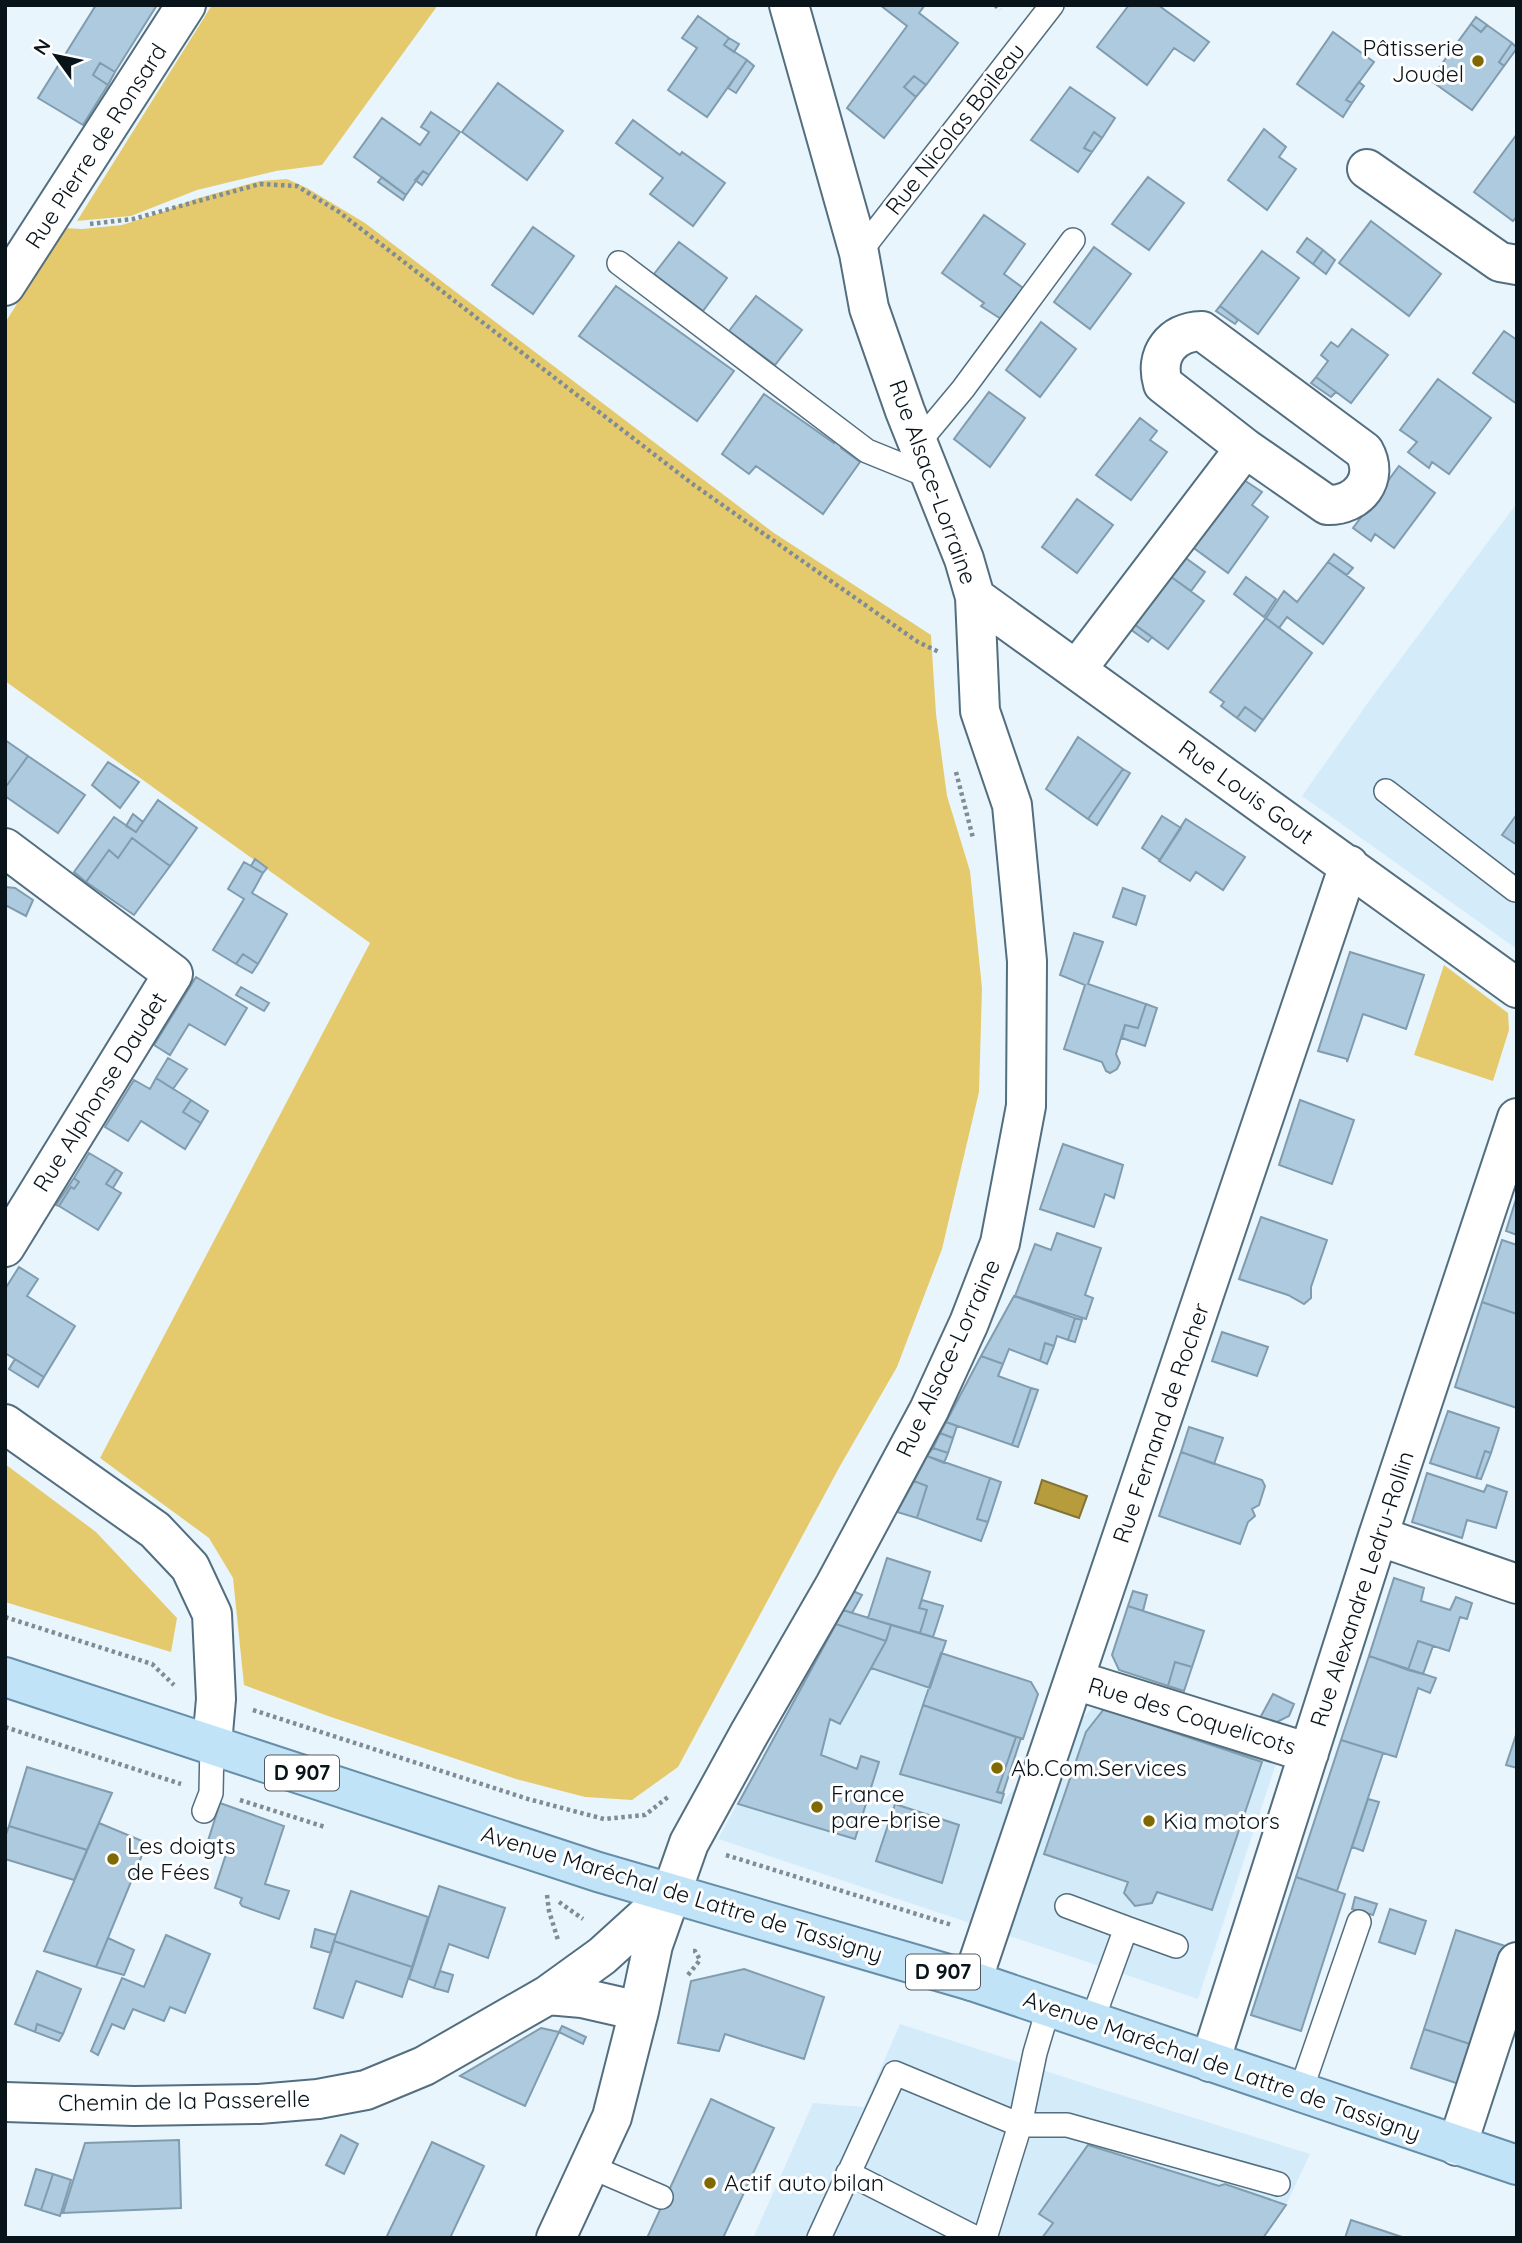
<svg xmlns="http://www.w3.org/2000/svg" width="1522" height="2243" font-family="Quicksand,sans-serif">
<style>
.built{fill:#d4ebfa}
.green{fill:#e5ca6d}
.water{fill:#b69c3c;stroke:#827332;stroke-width:2}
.building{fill:#adcade;stroke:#809caf;stroke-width:2}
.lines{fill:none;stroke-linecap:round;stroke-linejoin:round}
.lane-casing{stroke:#536e7f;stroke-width:26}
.street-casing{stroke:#536e7f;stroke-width:42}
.primary-casing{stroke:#668ea8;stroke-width:42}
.path{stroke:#808c93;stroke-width:4.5;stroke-dasharray:3.5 3.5;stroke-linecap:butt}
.lane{stroke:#fff;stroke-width:23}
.street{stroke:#fff;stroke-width:38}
.primary{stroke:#c1e3f8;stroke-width:38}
.poi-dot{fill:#806901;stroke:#fff;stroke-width:2.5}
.labels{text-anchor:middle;stroke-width:6;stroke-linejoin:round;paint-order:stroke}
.shield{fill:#fff;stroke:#525a5f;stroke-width:2}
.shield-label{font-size:21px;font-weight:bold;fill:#08131a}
.poi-label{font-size:23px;fill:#08131a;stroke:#fff;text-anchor:start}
.street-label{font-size:23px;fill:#08131a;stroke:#fff}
</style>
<rect width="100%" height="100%" fill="#e9f5fd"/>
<!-- built -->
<path class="built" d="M1517,503V949L1302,796L1372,697Z
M843,1610L946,1641L901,1774L1001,1803L1092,1708L1106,1701L1268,1753L1276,1764L1198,1999L718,1839Z
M900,2024L1092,2086L1310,2154L1286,2205L1263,2238H753L813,2103L864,2107Z"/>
<!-- green -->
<path class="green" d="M212,5H438L322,165L276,171L197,190L131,216L77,221Z
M287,179L307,188L365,223L774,533L931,635L936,714L947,796L970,871L982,988L979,1092L942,1249L897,1367L840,1466L678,1767L632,1800L585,1797L516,1779L328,1716L244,1685L233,1578L209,1538L100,1458L370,943L5,681V323L64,228L82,229L122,225L157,214L195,199L260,181Z
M1444,965L1508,1013L1509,1030L1493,1081L1414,1055Z
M5,1464L96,1532L177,1618L171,1652L5,1602Z"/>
<!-- water -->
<path class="water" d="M1042,1480L1087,1496L1079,1518L1035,1503Z"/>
<!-- building -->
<path class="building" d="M96,5H157L115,72L100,63L93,75L108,85L83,125L38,98Z
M880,5H925L919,13L958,43L926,85L914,76L904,87L916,97L884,138L847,108L907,26Z
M1129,5H1158L1209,42L1194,61L1174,48L1147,85L1097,47Z
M698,16L729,38L724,45L747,60L707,117L668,90L697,48L682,38Z
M1476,17L1487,25L1481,32L1471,24Z
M1471,24L1481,32L1487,25L1512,43L1499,62L1504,66L1472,110L1430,80Z
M1333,32L1374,62L1346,100L1352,103L1343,117L1297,84Z
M729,38L739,44L734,52L724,45Z
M1512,43L1517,48L1504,66L1499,62Z
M747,60L754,66L736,93L728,88Z
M100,63L115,72L108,85L93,75Z
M914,76L926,85L916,97L904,87Z
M1359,82L1364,86L1352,103L1346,100Z
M498,83L563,131L527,180L462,132Z
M1070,87L1115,118L1102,138L1094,132L1084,148L1092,152L1078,172L1031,140Z
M431,112L460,132L429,175L423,171L406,195L354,157L382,118L420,145L429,132L421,127Z
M633,120L680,155L682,152L725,183L693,226L650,194L663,178L616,143Z
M1264,129L1286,147L1279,157L1296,169L1267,210L1228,180Z
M1094,132L1102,138L1092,152L1084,148Z
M1517,134V216L1513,221L1474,192Z
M423,171L429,175L422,185L415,180Z
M382,177L406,195L403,200L378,182Z
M1148,177L1184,203L1149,250L1112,224Z
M984,215L1025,244L1004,274L1023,288L1001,319L981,306L984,303L942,273Z
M1371,221L1441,274L1409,316L1339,263Z
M533,227L574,256L533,314L492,285Z
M1307,238L1323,250L1313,264L1297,252Z
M679,242L727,278L703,311L654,274Z
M1094,247L1131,274L1090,329L1054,302Z
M1323,250L1335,260L1326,274L1313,264Z
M1262,251L1299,278L1258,334L1220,306Z
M616,286L734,371L697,421L579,336Z
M756,296L802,330L775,365L729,331Z
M1220,306L1238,320L1235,324L1216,311Z
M1041,322L1076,349L1040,397L1006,370Z
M1352,329L1388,355L1351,403L1316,377L1328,361L1321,355L1331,342L1338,347Z
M1504,331L1517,340V404L1473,373Z
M1316,377L1336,392L1331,397L1311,383Z
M1438,379L1491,418L1449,474L1432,462L1429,468L1408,452L1417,442L1400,430Z
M989,392L1025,418L990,467L954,439Z
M764,394L834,443L836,440L843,444L841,448L860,462L823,514L756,466L749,474L722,454Z
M1140,418L1157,431L1150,440L1167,452L1131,500L1096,475Z
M1399,466L1435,493L1394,548L1375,534L1371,541L1353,528Z
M1241,478L1262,492L1252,505L1268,517L1228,573L1191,546Z
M1077,499L1113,525L1077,573L1042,547Z
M1334,554L1353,568L1347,575L1328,562Z
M1183,556L1205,572L1191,591L1170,576Z
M1328,562L1364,588L1323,644L1287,617L1279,628L1266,618L1284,591L1297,602Z
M1170,576L1204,601L1168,649L1134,624Z
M1246,577L1276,599L1264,617L1234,594Z
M1266,618L1312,653L1263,720L1245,707L1237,718L1221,706L1224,702L1210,692Z
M1134,624L1152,637L1148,642L1130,629Z
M1245,707L1263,720L1255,731L1237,718Z
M1078,737L1123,769L1088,819L1046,789Z
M5,740L28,756L5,788Z
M28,756L85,795L58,833L5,796V788Z
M108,762L139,782L120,808L92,785Z
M1123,769L1130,773L1097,825L1088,819Z
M158,800L197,828L170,866L132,838L118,858L109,850L86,882L74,872L114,817L136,832Z
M133,814L143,822L136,832L126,826Z
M1517,814V845L1502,835Z
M1162,816L1181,828L1160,860L1142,848Z
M1186,819L1245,857L1223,890L1196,872L1190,881L1159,861Z
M132,838L170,866L134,915L86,882L109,850L118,858Z
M255,859L267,868L263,873L251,866Z
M244,862L263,873L252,893L287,914L258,964L243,954L236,964L213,950L244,899L228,889Z
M5,887L15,888L33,900L26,916L5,905Z
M1123,888L1145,896L1136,925L1113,917Z
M1074,933L1103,942L1088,984L1146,1004L1138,1028L1125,1025L1116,1054L1120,1063L1117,1069L1110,1073L1106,1071L1102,1062L1064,1049L1085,985L1060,975Z
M1350,952L1424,975L1406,1029L1363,1014L1347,1062V1059L1318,1051Z
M243,954L258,964L252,973L236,964Z
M196,977L247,1008L225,1045L189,1024L170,1055L154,1045Z
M241,987L269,1003L264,1011L236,995Z
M1146,1004L1157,1008L1145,1046L1122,1038L1125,1025L1138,1028Z
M168,1058L187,1069L173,1089L156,1078Z
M156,1078L191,1100L183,1112L201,1123L185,1149L141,1121L128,1141L105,1127L134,1080L150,1089Z
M191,1100L208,1111L201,1123L183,1112Z
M1300,1100L1354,1120L1332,1184L1279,1165Z
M1063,1144L1123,1165L1114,1198L1105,1194L1094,1227L1040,1209Z
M89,1153L116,1169L106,1184L121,1193L98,1230L59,1206L71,1187L74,1189L79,1182L74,1178Z
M116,1169L122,1173L113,1188L106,1184Z
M74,1178L79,1182L74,1189L71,1187L59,1206L56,1205Z
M1517,1196V1235L1506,1231Z
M1261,1217L1327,1240L1311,1287V1298L1304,1304L1288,1295L1239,1279Z
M1057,1233L1101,1248L1085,1295L1093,1298L1086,1319L1015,1296L1035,1244L1051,1250Z
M1502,1240L1517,1245V1314L1482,1302Z
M19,1267L38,1279L27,1296L75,1326L44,1377L5,1353V1289Z
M1014,1296L1075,1318L1068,1340L1057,1336L1054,1346L1045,1343L1040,1361L1009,1349L1003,1364L981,1356Z
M1482,1302L1517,1314V1408L1455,1387Z
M1075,1318L1082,1320L1075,1342L1068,1340Z
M1222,1332L1268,1347L1257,1376L1212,1361Z
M1045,1343L1054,1346L1047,1364L1040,1361Z
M981,1356L1003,1364L998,1376L1031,1388L1012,1445L946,1422Z
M15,1359L44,1377L38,1387L9,1369Z
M1031,1388L1038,1390L1018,1447L1012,1445Z
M1448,1411L1499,1428L1491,1453L1485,1451L1476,1478L1430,1463Z
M946,1422L957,1426L953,1438L940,1433Z
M1189,1427L1223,1438L1214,1464L1181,1452Z
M940,1433L953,1438L948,1453L933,1448Z
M933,1448L948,1453L944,1463L927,1456Z
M1485,1451L1491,1453L1481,1479L1476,1478Z
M1181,1452L1262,1480L1265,1486L1259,1505L1252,1509L1255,1516L1248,1522L1240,1544L1159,1516Z
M927,1456L990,1478L977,1519L988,1522L981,1541L917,1518L927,1486L914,1481Z
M1427,1473L1484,1492L1487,1485L1507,1492L1496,1528L1467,1520L1462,1538L1412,1522Z
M990,1478L1001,1482L988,1522L977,1519Z
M914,1481L927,1486L917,1518L897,1512Z
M887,1558L930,1572L919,1608L927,1610L920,1633L868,1618Z
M1394,1578L1424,1588L1421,1601L1450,1610L1456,1597L1472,1603L1467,1619L1460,1617L1449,1651L1418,1641L1408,1670L1369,1656Z
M853,1591L862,1595L852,1613L843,1610Z
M1133,1591L1147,1595L1143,1611L1128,1606Z
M922,1600L943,1606L933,1637L920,1633L927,1610L919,1608Z
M1128,1606L1204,1631L1192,1667L1175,1662L1168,1686L1119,1670L1112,1655Z
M843,1610L891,1625L886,1641L836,1624Z
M836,1624L886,1641L840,1724L830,1719L821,1755L857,1769L861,1756L879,1762L855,1839L738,1804Z
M891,1625L946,1641L930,1688L871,1668L886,1641Z
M1418,1641L1433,1646L1423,1674L1408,1670Z
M941,1653L1031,1682L1038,1694L1023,1739L923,1705Z
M1369,1656L1436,1678L1430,1693L1418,1688L1396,1757L1341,1740Z
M1175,1662L1192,1667L1184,1691L1168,1686Z
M1273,1694L1294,1704L1289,1716L1275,1723L1260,1718Z
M923,1705L1016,1737L997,1792L1004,1794L1001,1803L900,1774Z
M1104,1709L1262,1762L1212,1910L1157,1892L1152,1903L1135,1906L1124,1893L1128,1882L1044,1854L1086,1732Z
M1517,1732V1768L1506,1765Z
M1016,1737L1021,1738L1003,1793L997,1792Z
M1341,1740L1383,1753L1337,1891L1296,1877Z
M27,1767L112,1793L87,1850L9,1826Z
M1368,1799L1379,1802L1363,1851L1352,1847Z
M220,1803L284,1826L265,1884L289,1891L279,1919L242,1906L240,1903L242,1898L215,1888L227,1851L207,1844Z
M895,1804L959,1825L942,1883L876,1861Z
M99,1823L147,1843L96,1967L44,1951Z
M9,1826L87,1850L74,1880L5,1859V1837Z
M1296,1877L1345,1894L1301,2031L1251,2015Z
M439,1886L505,1908L488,1958L449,1944L434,1988L409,1979Z
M351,1891L428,1917L412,1967L334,1941Z
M1355,1897L1377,1904L1373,1915L1352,1909Z
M1390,1909L1426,1921L1415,1954L1379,1942Z
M315,1929L336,1935L331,1953L311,1947Z
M1456,1930L1505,1946L1473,2045L1424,2029Z
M166,1935L210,1954L185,2013L170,2007L164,2021L133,2009L124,2029L112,2024L98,2055L91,2051L122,1978L144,1987Z
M108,1938L134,1950L124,1975L96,1967Z
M334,1941L412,1967L402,1997L356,1981L343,2018L314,2008Z
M744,1969L824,1997L804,2059L725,2034L719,2051L678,2043L691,1981Z
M37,1971L81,1989L63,2034L37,2024L35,2032L15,2024Z
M440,1971L453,1975L448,1992L434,1988Z
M37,2024L63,2034L59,2041L35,2032Z
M562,2026L586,2037L583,2044L559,2032Z
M541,2028L559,2032L525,2106L460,2076Z
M1424,2029L1473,2045L1459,2084L1411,2068Z
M711,2099L774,2128L723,2238H647Z
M341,2135L358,2144L344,2174L326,2165Z
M179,2140L181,2208L63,2213L85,2143Z
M432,2142L484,2166L450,2238H386Z
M1088,2145L1219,2186L1225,2184L1286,2205L1263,2238H1042L1053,2223L1039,2214Z
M36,2169L53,2174L41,2210L25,2205Z
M53,2174L71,2180L60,2216L41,2210Z
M1351,2220L1405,2238H1345Z"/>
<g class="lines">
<defs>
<path id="lane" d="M859,253L1052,5
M619,263L867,451L931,477
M918,443L963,389L1073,240
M1386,791L1515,890L1517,887
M204,1811L211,1793L212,1744
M1067,1906L1126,1928L1092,2021
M1126,1928L1176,1946
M1300,2093L1359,1922
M589,2166L661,2197
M848,2173L976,2238
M819,2238L895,2073L1020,2125H1067L1278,2184
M985,2238L1020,2125L1035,2053L1049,2006"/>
<path id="street" d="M1367,169L1500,262L1517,265
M5,286L186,5
M975,597L1517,988
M1077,669L1245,448L1327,505C1358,506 1380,479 1364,451L1202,331C1172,332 1154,354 1163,384L1245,448
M5,848L173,974L5,1247
M5,1424L155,1530L190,1567L212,1614L216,1699L212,1744
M1378,1536L1517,1584
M1075,1680L1309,1753
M972,1981L1349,865
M548,1995L582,1998L639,2011
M1210,2062L1378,1536L1517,1118
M5,2102L134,2106L259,2104L318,2099L366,2090L424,2066L548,1995L602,1956L667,1897
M1457,2146L1517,1962
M556,2238L612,2117L639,2011L653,1945L689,1843L749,1734L835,1585L929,1410L969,1323L1000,1243L1026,1106L1027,961L1012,805L980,711L975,597L964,559L905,411L869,308L859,253L789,5"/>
<path id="primary" d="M5,1677L598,1872L972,1981L1517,2165"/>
</defs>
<!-- lane casing -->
<use href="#lane" class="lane-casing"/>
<!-- street casing -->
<use href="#street" class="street-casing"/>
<!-- primary casing -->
<use href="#primary" class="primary-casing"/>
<!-- path -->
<path class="path" d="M995,5L1000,10
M90,224L133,219L260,184L297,186L339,212L694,485L918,642L939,652
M956,772L973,838
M5,1617L152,1664L174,1685
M253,1710L528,1799L604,1819L645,1815L668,1797
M5,1727L181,1784
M240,1800L325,1827
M726,1855L952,1925
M547,1895L549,1911L558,1940
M559,1902L583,1919
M688,1975L700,1960L695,1951H692"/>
<!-- lane -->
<use href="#lane" class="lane"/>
<!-- street -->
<use href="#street" class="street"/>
<!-- primary -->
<use href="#primary" class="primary"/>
</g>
<!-- markers -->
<g class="poi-dot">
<circle cx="1478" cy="61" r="7"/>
<circle cx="997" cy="1768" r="7"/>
<circle cx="817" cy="1807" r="7"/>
<circle cx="1149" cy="1821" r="7"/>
<circle cx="113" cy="1859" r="7"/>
<circle cx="710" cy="2183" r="7"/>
</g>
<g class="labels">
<!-- shield labels -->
<g class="shield">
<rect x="265" y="1755.5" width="74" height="35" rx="5"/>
<rect x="906" y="1954.5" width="74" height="35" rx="5"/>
</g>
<g class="shield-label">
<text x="302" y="1780">D 907</text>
<text x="943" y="1979">D 907</text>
</g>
<!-- poi labels -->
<g class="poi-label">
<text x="1464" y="56" text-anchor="end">Pâtisserie<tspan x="1464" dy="26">Joudel</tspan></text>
<text x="1011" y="1776">Ab.Com.Services</text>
<text x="831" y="1802">France<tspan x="831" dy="26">pare-brise</tspan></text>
<text x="1163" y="1829">Kia motors</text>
<text x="127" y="1854">Les doigts<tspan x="127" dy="26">de Fées</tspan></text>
<text x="724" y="2191">Actif auto bilan</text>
</g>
<!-- street labels -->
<g class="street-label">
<text transform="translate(955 129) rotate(-52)" y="8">Rue Nicolas Boileau</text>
<text transform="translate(96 146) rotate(-57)" y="8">Rue Pierre de Ronsard</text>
<text transform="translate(933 482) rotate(70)" y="8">Rue Alsace-Lorraine</text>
<text transform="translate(1246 792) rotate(36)" y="8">Rue Louis Gout</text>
<text transform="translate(100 1092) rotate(-58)" y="8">Rue Alphonse Daudet</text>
<text transform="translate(948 1358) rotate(-65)" y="8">Rue Alsace-Lorraine</text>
<text transform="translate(1161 1423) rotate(-71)" y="8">Rue Fernand de Rocher</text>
<text transform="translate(1362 1589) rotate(-72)" y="8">Rue Alexandre Ledru-Rollin</text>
<text transform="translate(1192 1716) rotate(17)" y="8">Rue des Coquelicots</text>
<text transform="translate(682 1894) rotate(17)" y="8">Avenue Maréchal de Lattre de Tassigny</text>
<text transform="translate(1222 2066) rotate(19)" y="8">Avenue Maréchal de Lattre de Tassigny</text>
<text transform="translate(184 2101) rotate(-1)" y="8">Chemin de la Passerelle</text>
</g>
</g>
<!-- border -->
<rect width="1522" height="2243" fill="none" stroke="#08131a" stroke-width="14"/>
<!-- north arrow -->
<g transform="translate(56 56) rotate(303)" stroke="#ffffff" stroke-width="5" paint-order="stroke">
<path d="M0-5L12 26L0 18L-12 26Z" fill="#08131a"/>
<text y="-10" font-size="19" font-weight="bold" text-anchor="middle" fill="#08131a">N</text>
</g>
</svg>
